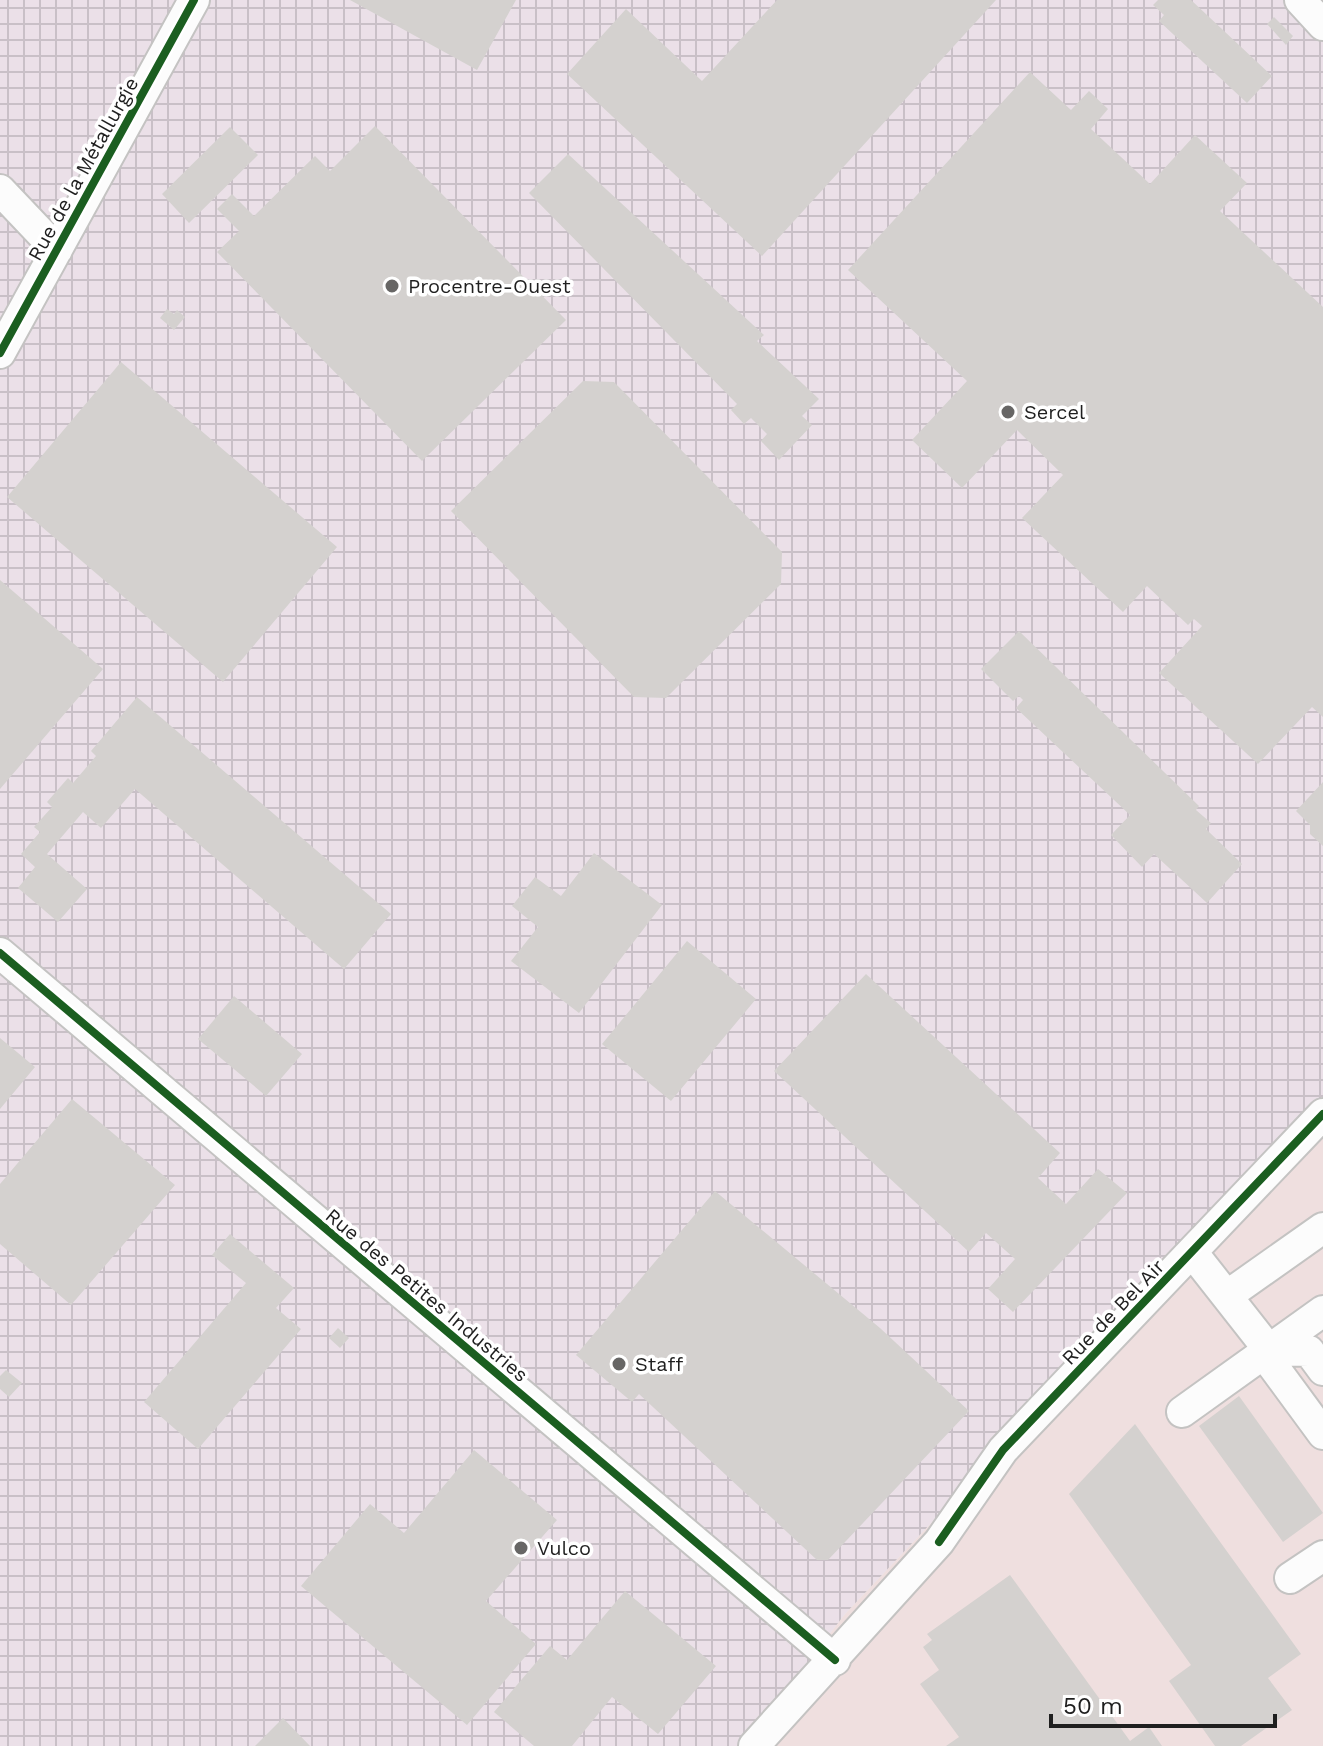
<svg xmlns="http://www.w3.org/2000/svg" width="1323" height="1746" font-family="'Work Sans',sans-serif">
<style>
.commercial{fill:#efdfdf}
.industrial{fill:url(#industrial-grid)}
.building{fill:#d4d1cf}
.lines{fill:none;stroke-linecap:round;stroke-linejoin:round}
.minor-casing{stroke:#c4c3c2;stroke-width:34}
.minor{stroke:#fcfcfc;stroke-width:30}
.cycleway-casing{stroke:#fff;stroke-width:13}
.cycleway{stroke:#1b5e20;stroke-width:8}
.poi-dot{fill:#676665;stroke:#fff;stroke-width:3}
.labels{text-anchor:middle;stroke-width:7;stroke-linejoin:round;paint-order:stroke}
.street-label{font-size:20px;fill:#1f1f1f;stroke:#fff}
.poi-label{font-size:20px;fill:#1f1f1f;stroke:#fff;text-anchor:start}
</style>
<defs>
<pattern id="industrial-grid" width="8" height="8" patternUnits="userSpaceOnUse" patternTransform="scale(2)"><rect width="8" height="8" fill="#ebe0e8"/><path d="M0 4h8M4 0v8" fill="none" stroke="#c9c0c7"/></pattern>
</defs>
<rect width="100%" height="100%" fill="#edebe8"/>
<!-- commercial -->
<path class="commercial" d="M1323,1109V1746H743L845,1614Z"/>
<!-- industrial -->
<path class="industrial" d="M0,0H1323V1109L845,1614L743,1746H0Z"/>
<!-- building -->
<path class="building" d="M350,0H516L477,70Z
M777,0H996L762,256L567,74L626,9L702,81Z
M1158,0H1191L1272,76L1247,103L1159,21L1164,15L1153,5Z
M1274,17L1293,36L1286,45L1267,24Z
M1030,72L1071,110L1089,91L1108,109L1091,129L1150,184L1195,135L1247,183L1220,211L1323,307V717L1312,707L1258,764L1159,673L1202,626L1194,619L1188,625L1147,586L1123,612L1022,518L1063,475L1017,430L962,488L912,440L967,381L848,270Z
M375,126L566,320L422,461L217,252L239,231L217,209L232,194L254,216L315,156L330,171Z
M230,127L258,155L189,223L162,194Z
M568,154L764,335L757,341L819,399L802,416L812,425L779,460L761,441L767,434L751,418L744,424L731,410L737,404L529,193Z
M167,309L174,314L177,310L185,317L174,330L160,318Z
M121,362L337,547L223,682L7,497Z
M583,381L614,382L782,552L781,584L666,698L634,697L451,511Z
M0,580L103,669L0,789Z
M1019,631L1199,806L1196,810L1211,823L1206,829L1242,864L1207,903L1154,854L1142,867L1111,835L1130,815L1016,708L1023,700L1019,696L1013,701L981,669Z
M137,697L391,914L344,969L135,789L101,828L83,812L47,854L87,889L58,922L18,888L35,867L21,854L40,832L34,827L52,807L47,802L68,778L73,783L96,756L91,751Z
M1323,782V846L1310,834V825L1296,811Z
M594,853L662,905L579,1013L511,961L538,927L512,906L535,877L561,896Z
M687,941L756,999L671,1101L602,1044Z
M866,974L1060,1153L1038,1178L1066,1204L1098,1169L1127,1193L1013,1312L988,1289L1015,1259L986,1233L969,1252L774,1071Z
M234,996L302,1054L266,1096L198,1039Z
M0,1038L35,1067L0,1109Z
M72,1099L175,1185L71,1305L0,1244V1184Z
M715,1191L880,1328L969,1411L828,1560H817L639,1394L632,1402L576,1355Z
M230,1234L294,1288L276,1308L301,1329L198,1449L144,1402L246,1283L212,1255Z
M338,1328L349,1338L340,1348L329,1338Z
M6,1370L22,1383L9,1397L0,1389V1376Z
M1239,1396L1323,1513L1283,1542L1199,1426Z
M1135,1424L1301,1654L1268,1678L1292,1710L1241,1746H1215L1169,1681L1191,1665L1069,1494Z
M474,1450L557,1520L486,1601L536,1644L467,1725L301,1586L370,1504L404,1533Z
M1010,1575L1130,1741L1149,1727L1162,1746H946L959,1737L920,1684L939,1670L923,1647L932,1640L927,1634Z
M625,1591L716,1666L658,1734L612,1697L572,1746H534L494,1712L550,1646L567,1660Z
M283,1718L310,1746H255Z"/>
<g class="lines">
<defs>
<path id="minor" d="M1300,0L1323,25
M0,190L57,250
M0,353L194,0
M0,953L835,1660
M1192,1252L1269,1350L1309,1351L1323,1370
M1228,1295L1323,1228
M1269,1350L1273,1366L1323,1434
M1182,1412L1323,1311
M1290,1578L1323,1556
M754,1746L939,1542L1003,1450L1323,1114"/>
</defs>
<!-- minor casing -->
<use href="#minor" class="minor-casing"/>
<!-- minor -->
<use href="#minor" class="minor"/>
<defs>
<path id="cycleway" d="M0,353L194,0
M0,953L835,1660
M939,1542L1003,1450L1323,1114"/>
</defs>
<!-- cycleway casing -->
<use href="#cycleway" class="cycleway-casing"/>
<!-- cycleway -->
<use href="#cycleway" class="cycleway"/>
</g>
<!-- markers -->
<g class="poi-dot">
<circle cx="392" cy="286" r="8"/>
<circle cx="1008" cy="412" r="8"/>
<circle cx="619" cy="1364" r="8"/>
<circle cx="521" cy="1548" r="8"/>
</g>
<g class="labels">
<!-- street labels -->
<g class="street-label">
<text transform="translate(83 169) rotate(-61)" y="7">Rue de la Métallurgie</text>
<text transform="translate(427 1295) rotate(40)" y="7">Rue des Petites Industries</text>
<text transform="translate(1113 1312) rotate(-46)" y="7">Rue de Bel Air</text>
</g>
<!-- poi labels -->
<g class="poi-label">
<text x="408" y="293">Procentre-Ouest</text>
<text x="1024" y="419">Sercel</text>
<text x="635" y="1371">Staff</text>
<text x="537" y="1555">Vulco</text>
</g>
</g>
<!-- scale -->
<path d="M1051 1714v12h224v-12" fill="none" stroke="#1f1f1f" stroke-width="4"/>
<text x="1063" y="1714" font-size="24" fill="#1f1f1f" stroke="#ffffff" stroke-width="6" paint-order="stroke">50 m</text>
</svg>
